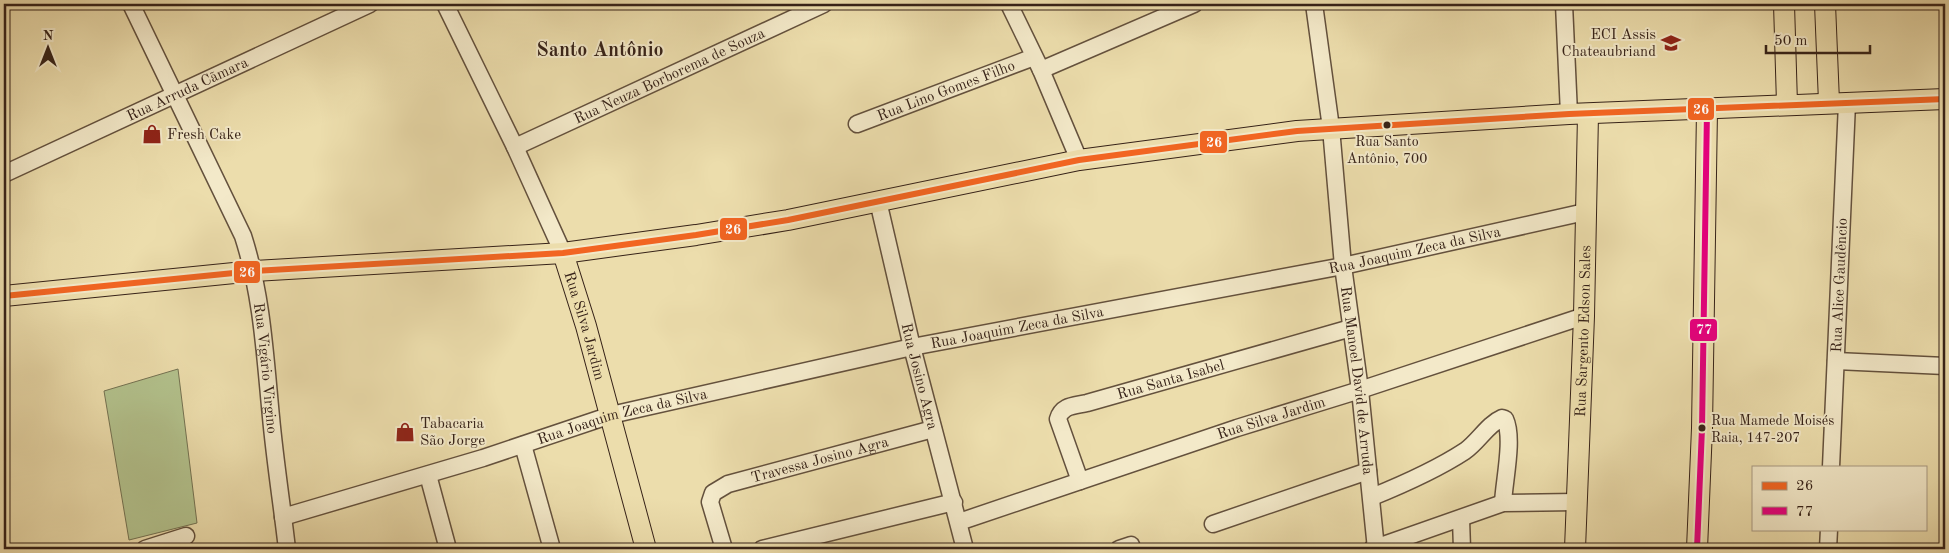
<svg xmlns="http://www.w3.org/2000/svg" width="1949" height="553" font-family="'Old Standard TT',serif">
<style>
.green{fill:#b3c28d;stroke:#747252}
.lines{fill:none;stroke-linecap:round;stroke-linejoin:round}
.minor-casing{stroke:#64513d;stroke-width:19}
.major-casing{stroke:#362218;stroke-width:22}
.minor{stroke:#f3e9c9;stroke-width:16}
.major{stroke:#ecddac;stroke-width:20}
.bus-1-casing{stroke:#f3e9c9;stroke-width:10}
.bus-2-casing{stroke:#f3e9c9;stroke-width:10}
.bus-1{stroke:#f26522;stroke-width:6}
.bus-2{stroke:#e5007d;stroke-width:6}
.bus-dot{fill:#362218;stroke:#f3e9c9;stroke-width:2}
.labels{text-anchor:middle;stroke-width:4;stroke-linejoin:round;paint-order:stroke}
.bus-label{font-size:14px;fill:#362218;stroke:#f3e9c9}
.poi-label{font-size:15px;fill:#362218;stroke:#f3e9c9;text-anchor:start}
.street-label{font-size:15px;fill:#362218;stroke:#f3e9c9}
.district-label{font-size:20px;font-weight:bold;fill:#362218;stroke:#f3e9c9}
.line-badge{stroke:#f3e9c9;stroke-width:2}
.badge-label{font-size:14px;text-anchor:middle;font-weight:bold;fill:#fff}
</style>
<rect width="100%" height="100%" fill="#ecddac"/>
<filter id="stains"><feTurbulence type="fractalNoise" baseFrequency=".004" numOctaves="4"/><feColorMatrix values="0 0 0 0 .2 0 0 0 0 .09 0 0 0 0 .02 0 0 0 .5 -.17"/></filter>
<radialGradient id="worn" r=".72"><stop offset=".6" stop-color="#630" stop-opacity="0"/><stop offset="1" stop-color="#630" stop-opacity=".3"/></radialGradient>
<!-- green -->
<path class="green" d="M178,369L197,523L129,540L104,391Z"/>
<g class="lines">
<defs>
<g id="minor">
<path id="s1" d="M131,4L243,236C262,295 265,355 271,417C275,461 282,505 287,549"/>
<path d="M445,4L515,147L563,253"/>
<path d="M1009,4L1041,70L1079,160"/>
<path id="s2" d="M1314,4L1331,128L1343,266L1360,390L1376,549"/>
<path d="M1564,4L1569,114"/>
<path d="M1041,70L1194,4"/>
<path id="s3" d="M857,124L1034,57"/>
<path id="s4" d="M515,147L824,4"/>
<path id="s5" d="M4,174L370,4"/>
<path id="s6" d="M878,201L912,347L965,549"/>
<path d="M1836,361L1945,366"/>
<path d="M523,445L552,549"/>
<path id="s7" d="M1831,467L1847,103"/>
<path d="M428,475L448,549"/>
<path id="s8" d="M1080,481L1058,419C1062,405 1074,406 1087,403L1351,328"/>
<path d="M1372,497C1404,484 1436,470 1465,451C1478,442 1488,424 1502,418L1505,419C1514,438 1504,481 1503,503"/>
<path id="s9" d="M283,517L483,458L611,415L912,347L1343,266L1585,212"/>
<path d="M1461,519L1462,549"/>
<path id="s10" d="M959,522L1237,428L1360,390L1584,316"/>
<path d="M1213,524L1368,471"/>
<path d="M145,549L186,536"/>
<path id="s11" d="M724,549L710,502L713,493L728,484L933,429"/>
<path d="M762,549L954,502"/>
<path d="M1119,549L1131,545"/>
<path d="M1372,549L1503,503L1576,502"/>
<path d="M1828,549L1829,529"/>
</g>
<g id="major">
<path d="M1784,4L1787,104"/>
<path d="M1825,4L1829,102"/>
<path id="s12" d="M563,253L586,326L646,549"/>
<path d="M4,296L254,271L563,253L696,235L788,220L1079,160L1297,131L1569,114L1945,99"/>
<path id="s13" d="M1575,549L1584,316L1588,114"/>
<path d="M1697,549L1702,428L1707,110"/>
</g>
</defs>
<!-- minor casing -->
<use href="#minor" class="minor-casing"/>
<!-- major casing -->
<use href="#major" class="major-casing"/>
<!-- minor -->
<use href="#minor" class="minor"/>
<!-- major -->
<use href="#major" class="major"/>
<defs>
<path id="bus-1" d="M4,296L254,271L563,253L696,235L788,220L1079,160L1297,131L1569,114L1945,99"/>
<path id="bus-2" d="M1697,549L1702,428L1707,110"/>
</defs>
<!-- bus-1 casing -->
<use href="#bus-1" class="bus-1-casing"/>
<!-- bus-2 casing -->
<use href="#bus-2" class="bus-2-casing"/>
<!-- bus-1 -->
<use href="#bus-1" class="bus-1"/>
<!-- bus-2 -->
<use href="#bus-2" class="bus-2"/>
</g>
<!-- icons -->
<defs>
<symbol id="school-bare" viewBox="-9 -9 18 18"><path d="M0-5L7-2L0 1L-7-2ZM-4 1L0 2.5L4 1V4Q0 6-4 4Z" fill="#8f2418" stroke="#f3e9c9" stroke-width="2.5" paint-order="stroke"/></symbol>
<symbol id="shop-bare" viewBox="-9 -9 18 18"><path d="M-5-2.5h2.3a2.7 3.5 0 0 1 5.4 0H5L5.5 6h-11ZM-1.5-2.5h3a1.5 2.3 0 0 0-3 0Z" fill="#8f2418" stroke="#f3e9c9" stroke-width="2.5" paint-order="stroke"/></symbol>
</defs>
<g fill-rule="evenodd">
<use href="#school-bare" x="1657" y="29" width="28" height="28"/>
<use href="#shop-bare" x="138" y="120" width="28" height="28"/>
<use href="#shop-bare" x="391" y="418" width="28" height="28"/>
</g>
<!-- markers -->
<g class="bus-dot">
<circle cx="1387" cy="125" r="4.5"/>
<circle cx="1702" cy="428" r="4.5"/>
</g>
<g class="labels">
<!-- bus labels -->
<g class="bus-label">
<text x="1387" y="146">Rua Santo<tspan x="1387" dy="17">Antônio, 700</tspan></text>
<text x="1711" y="425" text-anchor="start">Rua Mamede Moisés<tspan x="1711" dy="17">Raia, 147-207</tspan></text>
</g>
<!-- poi labels -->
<g class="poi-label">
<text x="1656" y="39" text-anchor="end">ECI Assis<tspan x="1656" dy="17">Chateaubriand</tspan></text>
<text x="167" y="139">Fresh Cake</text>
<text x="420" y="428">Tabacaria<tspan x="420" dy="17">São Jorge</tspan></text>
</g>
<!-- street labels -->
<g class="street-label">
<text dy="5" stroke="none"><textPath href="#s4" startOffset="170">Rua Neuza Borborema de Souza</textPath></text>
<text dy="5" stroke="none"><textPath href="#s5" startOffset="202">Rua Arruda Cãmara</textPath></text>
<text dy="5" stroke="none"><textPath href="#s3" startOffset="95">Rua Lino Gomes Filho</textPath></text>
<text dy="5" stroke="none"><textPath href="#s9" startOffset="1164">Rua Joaquim Zeca da Silva</textPath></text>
<text dy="5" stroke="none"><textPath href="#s7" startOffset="182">Rua Alice Gaudêncio</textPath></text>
<text dy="5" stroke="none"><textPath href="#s12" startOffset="76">Rua Silva Jardim</textPath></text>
<text dy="5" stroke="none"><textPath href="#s9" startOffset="759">Rua Joaquim Zeca da Silva</textPath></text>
<text dy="5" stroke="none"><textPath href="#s13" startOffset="218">Rua Sargento Edson Sales</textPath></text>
<text dy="5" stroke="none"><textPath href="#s1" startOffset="392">Rua Vigário Virgino</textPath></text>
<text dy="5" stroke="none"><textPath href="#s6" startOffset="180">Rua Josino Agra</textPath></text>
<text dy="5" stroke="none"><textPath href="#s8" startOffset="188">Rua Santa Isabel</textPath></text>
<text dy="5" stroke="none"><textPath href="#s2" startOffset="379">Rua Manoel David de Arruda</textPath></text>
<text dy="5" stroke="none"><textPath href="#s9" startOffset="354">Rua Joaquim Zeca da Silva</textPath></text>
<text dy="5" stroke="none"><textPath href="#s10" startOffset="329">Rua Silva Jardim</textPath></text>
<text dy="5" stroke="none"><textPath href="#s11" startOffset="171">Travessa Josino Agra</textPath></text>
</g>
<!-- district labels -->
<g class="district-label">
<text x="600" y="56">Santo Antônio</text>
</g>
</g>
<g class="line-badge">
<rect x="1687" y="97" width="28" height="24" rx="5" fill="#f26522"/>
<rect x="1199" y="130" width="29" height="24" rx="5" fill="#f26522"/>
<rect x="719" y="217" width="29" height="24" rx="5" fill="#f26522"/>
<rect x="233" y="260" width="28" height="24" rx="5" fill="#f26522"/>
<rect x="1689" y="318" width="29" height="24" rx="5" fill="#e5007d"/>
</g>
<g class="badge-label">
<text x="1701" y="114">26</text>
<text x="1214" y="147">26</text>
<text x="733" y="234">26</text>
<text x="247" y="277">26</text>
<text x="1704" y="334">77</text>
</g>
<!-- margin -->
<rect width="1949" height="553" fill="none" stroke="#ecddac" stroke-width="20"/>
<rect x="5" y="5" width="1939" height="543" fill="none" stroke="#362218" stroke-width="2.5"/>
<rect x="10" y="10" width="1929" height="533" fill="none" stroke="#362218"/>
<!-- legend -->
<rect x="1752" y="466" width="175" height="65" fill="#f3e9c9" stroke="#a79982"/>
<rect x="1762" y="482" width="25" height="8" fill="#f26522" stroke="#a79982"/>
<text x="1796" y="490" font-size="15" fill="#362218">26</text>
<rect x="1762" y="507" width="25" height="8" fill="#e5007d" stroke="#a79982"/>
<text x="1796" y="516" font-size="15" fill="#362218">77</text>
<!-- north arrow -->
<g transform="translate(48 48)" stroke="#f3e9c9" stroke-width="4" paint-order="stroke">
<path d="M0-4L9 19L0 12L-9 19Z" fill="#362218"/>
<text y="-8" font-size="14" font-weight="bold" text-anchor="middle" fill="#362218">N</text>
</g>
<!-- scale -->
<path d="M1766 45v8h104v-8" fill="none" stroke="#362218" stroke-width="2.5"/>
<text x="1774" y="45" font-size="15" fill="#362218" stroke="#f3e9c9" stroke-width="4" paint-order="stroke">50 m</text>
<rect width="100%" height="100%" filter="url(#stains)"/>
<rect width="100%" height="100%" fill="url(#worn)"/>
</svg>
